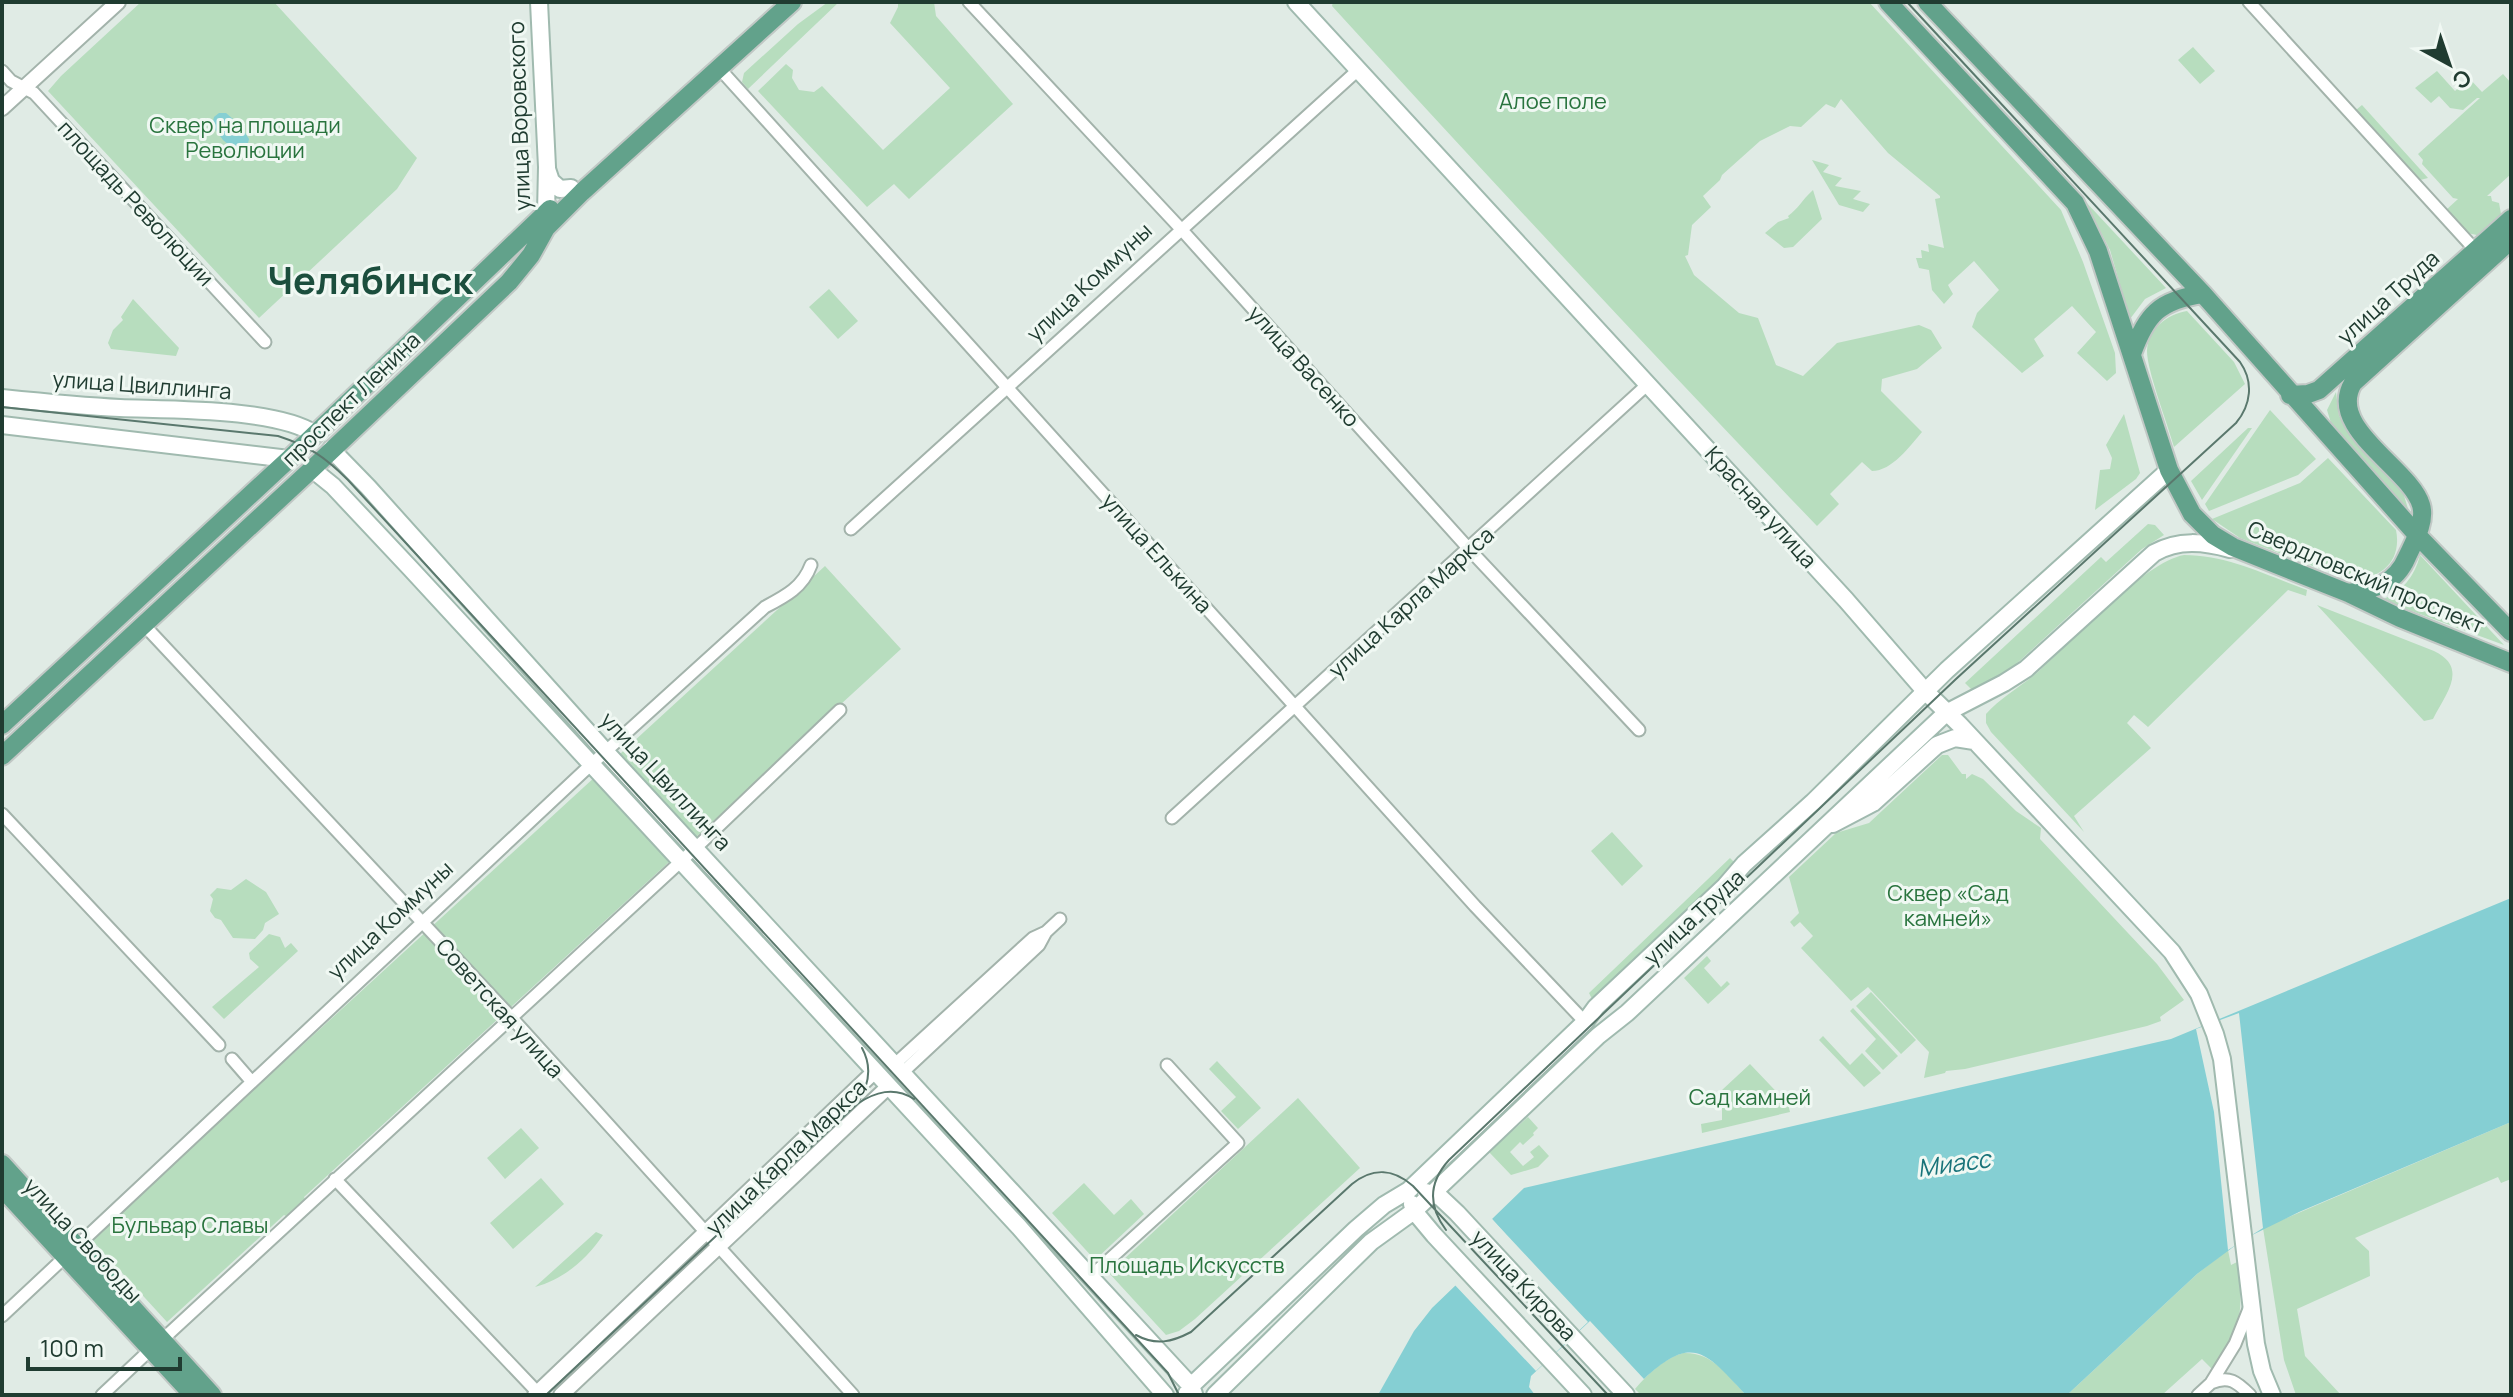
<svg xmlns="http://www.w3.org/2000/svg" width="2513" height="1397" font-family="Manrope,sans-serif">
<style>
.green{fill:#b7ddbe}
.water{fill:#85cfd3}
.pier{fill:#e0ebe5}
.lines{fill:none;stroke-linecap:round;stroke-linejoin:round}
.minor-casing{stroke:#a3b3ab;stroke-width:15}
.tertiary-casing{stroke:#a3b3ab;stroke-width:18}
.secondary-casing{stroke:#a0baaf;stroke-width:20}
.primary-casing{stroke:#c1c8c5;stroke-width:22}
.minor{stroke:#fff;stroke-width:11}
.tertiary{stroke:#fff;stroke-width:14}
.secondary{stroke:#fff;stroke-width:16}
.primary{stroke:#62a28b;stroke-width:18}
.tram{stroke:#5a786d;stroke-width:2}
.labels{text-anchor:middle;stroke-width:6;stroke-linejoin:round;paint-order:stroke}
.park-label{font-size:22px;fill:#29743e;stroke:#f0f8f3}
.street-label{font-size:22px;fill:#203c31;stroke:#f0f8f3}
.water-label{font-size:24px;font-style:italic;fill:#187379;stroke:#f0f8f3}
.town-label{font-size:38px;font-weight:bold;fill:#1b4e3d;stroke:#f0f8f3}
</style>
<rect width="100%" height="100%" fill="#e0ebe5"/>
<!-- green -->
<path class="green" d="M141,2H274L417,158L397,189L259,318L48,91L61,76Z
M828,2H839L748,89L742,82L744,73L798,24Z
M898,2H934L936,16L1013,104L909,199L894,184L867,207L758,91L786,64L793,70L792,78L799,90L814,92L822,86L883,150L950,88L890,23L898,7Z
M1333,2H1869L2061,210L2083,262L2115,353L2116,373L2107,381L2077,353L2096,332L2072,306L2034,339L2044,356L2022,373L1972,327L1977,313L1999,290L1974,261L1948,285L1953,294L1944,304L1932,290L1929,270L1919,268L1916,258H1922L1921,250L1929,252L1928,244L1944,248L1935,199L1940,198V196L1888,153L1841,99L1835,108L1826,104L1801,127L1790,126L1760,141L1722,175L1720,180L1703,196L1711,207L1692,225L1688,255L1685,256L1694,275L1739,313L1758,318L1776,365L1803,376L1837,343L1919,325L1931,330L1942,348L1917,369L1882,379L1881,391L1922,432C1910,446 1892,471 1872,471L1862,462L1830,494L1839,504L1817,526C1653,355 1489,178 1332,6Z
M2193,47L2215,71L2200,84L2178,60Z
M2437,71L2455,91L2469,78L2482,92L2503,74L2511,83V174L2487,196H2491L2492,201L2499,203L2501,214L2477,235L2467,233L2446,210L2458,199L2453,198L2422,164L2423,160L2418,154L2480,98H2477L2463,110L2450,108L2439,96L2431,103L2415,88Z
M2362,105L2428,178L2420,180L2356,110Z
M1812,160L1829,165L1823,172L1842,178L1835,186L1861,191L1853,199L1870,204L1863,212L1839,205Z
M1813,190L1822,219L1793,247L1784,248L1765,233L1778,222L1789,218L1788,216C1799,208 1801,201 1813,190Z
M2085,201L2166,288L2145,299L2130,319L2110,250Z
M829,289L858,321L838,339L809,307Z
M133,299L179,348L176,356L111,349L108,343L113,330L123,320L121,317Z
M2187,311L2234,362L2245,384L2174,447C2168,425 2147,371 2147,351C2148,329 2167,314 2187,311Z
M2336,392L2339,416L2402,489L2409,512L2331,423L2327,410Z
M2270,410L2316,459L2298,475L2209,511L2205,504Z
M2124,414L2140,473L2136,479L2095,510L2100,470L2110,469L2112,458L2106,445Z
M2248,428H2252L2202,500L2191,481Z
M2328,458L2396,530C2403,565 2375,583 2344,578L2240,538L2212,519L2300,483Z
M2148,524L2155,525L2164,535L2142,549L2014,666L1973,691L1965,683L2101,557L2106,562Z
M2184,555C2228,555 2268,576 2307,590L2306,596L2288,590L2148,727L2134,715L2127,723L2151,748L2074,816L2084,832L1991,732L1986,723V714C2001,697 2022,686 2039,671C2073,641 2144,562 2184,555Z
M2420,555L2504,645L2382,600C2403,590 2414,578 2420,555Z
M825,566L901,649L304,1197L305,1199L286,1216L284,1215L167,1322L91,1239Z
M2317,605L2434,651C2469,668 2446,693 2433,719L2424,721Z
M1942,755H1948L1962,774H1966V779L1972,774L1983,779L2016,811L2041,828L2040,839L2157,964L2184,1000L2160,1017L2161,1021L2147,1026L1965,1069L1946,1071L1945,1073L1924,1078L1929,1052L1868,987L1851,1001L1801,948L1813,936L1800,922L1794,927L1790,922L1799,913L1789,877L1836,833L1869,823Z
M1612,832L1643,866L1622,886L1591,851Z
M1730,858L1734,862L1730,869L1592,999L1589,993Z
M246,879L266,892L279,914L265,923L263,930L255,939L233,938L221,920L215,918L210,911L213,899L210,895L217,888L231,890Z
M269,934L280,937L285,948L291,943L298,951L224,1019L212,1007L259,967L250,959L249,953Z
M1707,956L1711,961L1704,968L1721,987L1727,981L1730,984L1708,1004L1684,978Z
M1871,992L1916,1040L1901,1054L1856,1006Z
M1853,1008L1898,1056L1883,1070L1865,1051L1876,1039L1850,1011Z
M1823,1036L1850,1065L1862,1053L1881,1073L1864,1087L1819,1040Z
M1217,1061L1261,1108L1238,1129L1221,1111L1236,1097L1209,1069Z
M1750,1064L1788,1104L1790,1112L1702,1133L1701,1124L1722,1120V1090Z
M1298,1098L1360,1168L1195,1319L1179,1331L1166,1335L1109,1273Z
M1528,1117L1538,1128L1533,1133L1534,1135L1523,1145L1520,1142L1510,1152L1523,1166L1534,1157L1530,1152L1539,1145L1549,1156L1538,1167L1511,1175L1489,1152Z
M2511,1122V1179L2501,1183L2498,1177L2355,1238L2369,1251L2370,1276L2297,1309L2305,1356L2341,1395H2296L2284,1360L2263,1228Z
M521,1128L539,1148L505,1179L487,1158Z
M541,1178L564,1204L513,1249L490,1223Z
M1084,1183L1114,1215L1131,1199L1144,1214L1095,1260L1052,1213Z
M596,1232L603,1235C586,1260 564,1279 535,1287Z
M2228,1250L2231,1265L2237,1262C2244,1316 2242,1323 2213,1370L2202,1359L2162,1395H2067L2197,1274Z
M1683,1353C1713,1352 1727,1375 1746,1395H1641L1635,1389C1649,1373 1663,1359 1683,1353Z"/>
<!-- water -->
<path class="water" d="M219,113H226L240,125L249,139L246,151H236L223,140L212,125L214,117Z
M2511,898V1122L2299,1212L2244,1239L2197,1274L2067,1395H1746C1707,1354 1694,1332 1644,1379L1590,1321L1531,1376L1529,1387L1535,1395H1378L1414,1331L1432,1308L1507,1236L1492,1219L1524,1188L2171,1039Z"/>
<!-- pier -->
<path class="pier" d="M2239,1013L2263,1228L2228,1250L2214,1112L2196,1029Z
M1492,1219L1588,1322L1536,1371L1453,1283L1502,1236L1489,1222Z"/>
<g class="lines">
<defs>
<path id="minor" d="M969,2L1181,229L1469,549L1639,730
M2249,2L2478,253
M719,68L1475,906L1585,1022
M2,71L11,81L34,93L265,342
M851,529L1358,70
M144,625L511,1017L853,1395
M2,814L219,1045
M1172,818L1648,384
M232,1059L252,1082
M895,1064L1033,938L1046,932L1060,919
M903,1072L1039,945L1046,932
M335,1179L540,1395
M77,1246L583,772L765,607C786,596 803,587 811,565
M1090,1277L1238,1143L1167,1065
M2249,1309L2235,1344L2211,1383C2229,1375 2237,1382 2250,1395
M2,1316L66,1256
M163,1339L703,841L840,710
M102,1395L151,1349
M2198,1395L2211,1383"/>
<path id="tertiary" d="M2,108L118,2
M535,1395L875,1071
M561,1395L889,1086"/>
<path id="secondary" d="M539,2L547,167L546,213
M1296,2L1846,600L1925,691L1960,725L2172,952L2199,994L2215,1034L2222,1059L2256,1344L2262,1371L2272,1395
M547,169L551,181L560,189L571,188
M2,398C41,402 80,406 120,408C168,410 276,408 315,434
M2,425L289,459
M331,449L368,487L605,751L1191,1386L1194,1394
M312,469L333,486L411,569L1019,1227L1165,1395
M1833,824L1873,803L1937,745L1955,738L1974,741
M1426,1192L1440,1197L1457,1213L1626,1395
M1412,1204L1414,1211L1434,1235L1583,1395
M1186,1395L1191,1386L1356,1229L1384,1205L1409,1190L1585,1022L1596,1007L1725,886L1744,864L1813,802L1947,670L2169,470
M1215,1395L1371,1242L1414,1211L1598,1036L1627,1013L1946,713L2004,683L2026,669L2154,553C2179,539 2204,542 2230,549"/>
<path id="primary" d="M1888,2L2075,203L2098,251L2169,470L2192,514L2213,535L2233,547L2348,593L2400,618L2511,663
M1927,2L2203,294L2418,536L2511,632
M2132,354C2146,315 2159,300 2203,294
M2290,395L2308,394L2319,390L2511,219
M2348,593C2375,590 2396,583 2407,557C2414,542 2426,522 2421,505C2410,468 2326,428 2353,383L2511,240
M2,725L289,459L550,209
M2,756L312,469L509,282L531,255L546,228L582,192L792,2
M2,1164L212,1395
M2,1188L193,1395"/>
</defs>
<!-- minor casing -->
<use href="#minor" class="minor-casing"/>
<!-- tertiary casing -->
<use href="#tertiary" class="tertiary-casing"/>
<!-- secondary casing -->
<use href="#secondary" class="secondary-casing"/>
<!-- primary casing -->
<use href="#primary" class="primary-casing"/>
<!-- minor -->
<use href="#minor" class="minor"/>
<!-- tertiary -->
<use href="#tertiary" class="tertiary"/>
<!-- secondary -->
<use href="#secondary" class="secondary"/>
<!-- primary -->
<use href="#primary" class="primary"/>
<!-- tram -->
<path class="tram" d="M2,407L278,436C309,446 325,457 348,480L1168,1373L1179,1395
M857,1104C869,1086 873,1068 862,1048
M1446,1230C1428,1206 1429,1182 1449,1160L1956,679L2236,423C2251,405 2254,382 2240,362L1907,2
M1136,1335C1156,1346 1172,1342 1191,1332L1352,1184C1373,1167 1394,1169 1413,1186L1608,1395
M546,1395L857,1104C875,1092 894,1086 914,1099"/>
</g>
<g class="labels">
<!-- park labels -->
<g class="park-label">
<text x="1553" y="109">Алое поле</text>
<text x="245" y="133">Сквер на площади<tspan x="245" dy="25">Революции</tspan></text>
<text x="1948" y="901">Сквер «Сад<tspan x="1948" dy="25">камней»</tspan></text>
<text x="1750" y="1105">Сад камней</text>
<text x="190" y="1233">Бульвар Славы</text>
<text x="1187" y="1273">Площадь Искусств</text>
</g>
<!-- street labels -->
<g class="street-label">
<text transform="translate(519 116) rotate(-92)" y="8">улица Воровского</text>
<text transform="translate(136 203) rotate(47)" y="8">площадь Революции</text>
<text transform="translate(1089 282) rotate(-43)" y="8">улица Коммуны</text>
<text transform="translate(2388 297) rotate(-42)" y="8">улица Труда</text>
<text transform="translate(1304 366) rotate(48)" y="8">улица Васенко</text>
<text transform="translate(142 385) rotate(4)" y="8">улица Цвиллинга</text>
<text transform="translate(351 399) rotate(-44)" y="8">проспект Ленина</text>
<text transform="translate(1761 507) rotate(48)" y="8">Красная улица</text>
<text transform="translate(1157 553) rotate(48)" y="8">улица Елькина</text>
<text transform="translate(2366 577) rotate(23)" y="8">Свердловский проспект</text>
<text transform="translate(1411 602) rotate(-42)" y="8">улица Карла Маркса</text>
<text transform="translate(666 781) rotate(47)" y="8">улица Цвиллинга</text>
<text transform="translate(1694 917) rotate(-43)" y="8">улица Труда</text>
<text transform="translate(390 920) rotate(-43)" y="8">улица Коммуны</text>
<text transform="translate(500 1008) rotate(48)" y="8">Советская улица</text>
<text transform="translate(786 1157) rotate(-44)" y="8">улица Карла Маркса</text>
<text transform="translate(83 1240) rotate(47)" y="8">улица Свободы</text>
<text transform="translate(1524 1285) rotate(47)" y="8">улица Кирова</text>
</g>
<!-- water labels -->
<g class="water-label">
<text transform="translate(1954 1164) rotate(-8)" y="8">Миасс</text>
</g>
<!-- town labels -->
<g class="town-label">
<text x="370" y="294">Челябинск</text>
</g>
</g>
<!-- border -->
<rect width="2513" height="1397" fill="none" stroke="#203c31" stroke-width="8"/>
<!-- north arrow -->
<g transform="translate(2449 64) rotate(140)" stroke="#f0f8f3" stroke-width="6" paint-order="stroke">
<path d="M0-6L14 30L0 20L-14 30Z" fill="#203c31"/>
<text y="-12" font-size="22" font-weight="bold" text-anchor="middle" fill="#203c31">С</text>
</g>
<!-- scale -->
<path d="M28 1357v12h152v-12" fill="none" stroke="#203c31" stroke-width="4"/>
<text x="40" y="1357" font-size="24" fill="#203c31" stroke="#f0f8f3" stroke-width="6" paint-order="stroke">100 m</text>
</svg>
